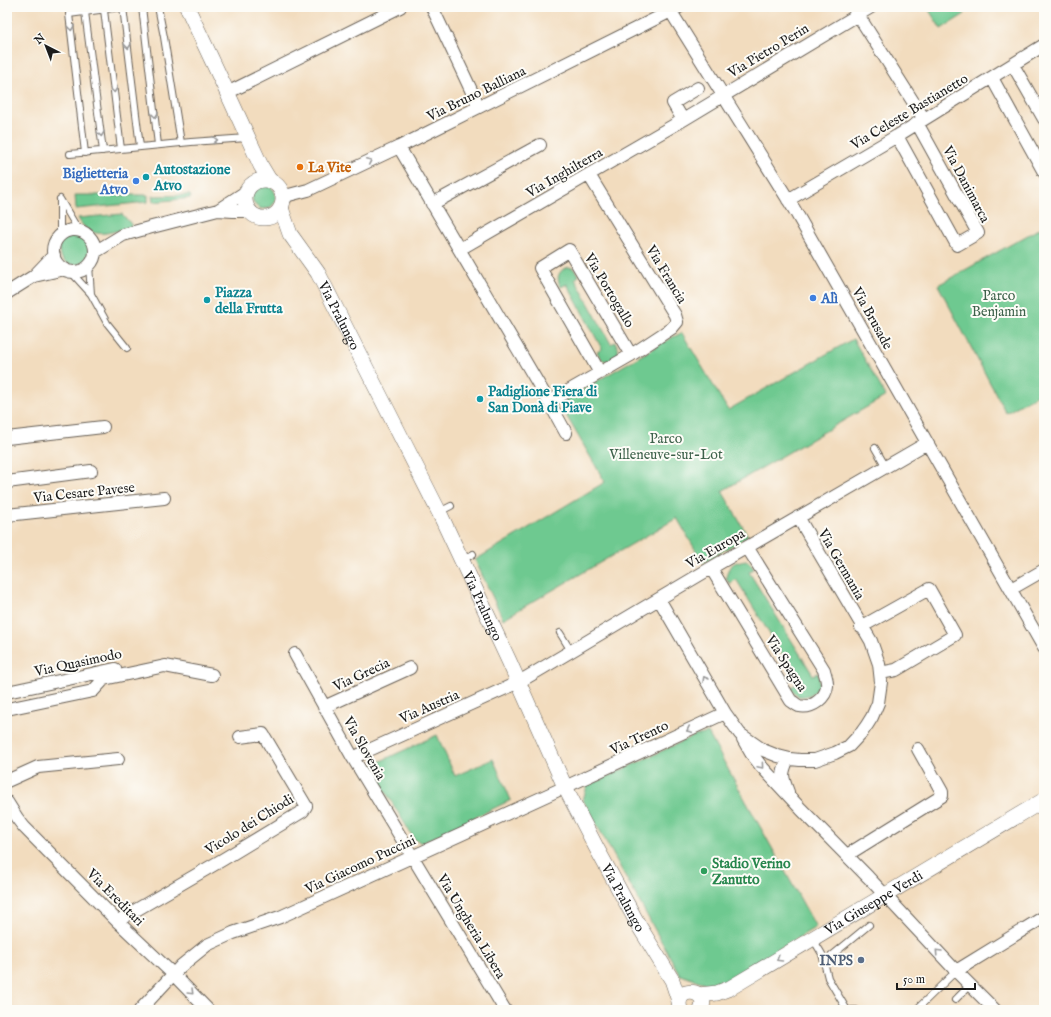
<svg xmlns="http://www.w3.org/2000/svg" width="1051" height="1017" font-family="'IM FELL English',serif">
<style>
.green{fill:#6ec990;stroke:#457256}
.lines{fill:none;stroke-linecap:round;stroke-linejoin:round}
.service-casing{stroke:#675f55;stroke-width:8}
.minor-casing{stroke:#675f55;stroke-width:14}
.tertiary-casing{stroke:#675f55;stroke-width:16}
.service{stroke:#fff;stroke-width:6}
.minor{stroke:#fff;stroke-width:12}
.tertiary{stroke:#fff;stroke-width:15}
.oneway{stroke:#999}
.food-dot{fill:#e8710a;stroke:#fdfcf7;stroke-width:1.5}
.culture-dot{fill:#0f9aa8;stroke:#fdfcf7;stroke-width:1.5}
.shop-dot{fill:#3f7fe0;stroke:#fdfcf7;stroke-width:1.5}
.leisure-dot{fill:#2e9e5b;stroke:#fdfcf7;stroke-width:1.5}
.service-dot{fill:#5c6f8a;stroke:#fdfcf7;stroke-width:1.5}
.labels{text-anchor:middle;stroke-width:4;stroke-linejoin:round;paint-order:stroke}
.street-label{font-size:14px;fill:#1c1c1c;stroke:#fdfcf7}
.food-label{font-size:14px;font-weight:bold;fill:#c56008;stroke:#fdfcf7;text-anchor:start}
.culture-label{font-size:14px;font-weight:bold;fill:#0d838f;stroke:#fdfcf7;text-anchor:start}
.shop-label{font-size:14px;font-weight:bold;fill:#366cbe;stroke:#fdfcf7;text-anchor:end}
.park-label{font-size:14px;fill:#3d614a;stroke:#fdfcf7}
.leisure-label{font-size:14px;font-weight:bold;fill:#27864d;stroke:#fdfcf7;text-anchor:start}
.service-label{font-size:14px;font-weight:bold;fill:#4e5e75;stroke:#fdfcf7;text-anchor:end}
</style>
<rect width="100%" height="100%" fill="#fdfcf7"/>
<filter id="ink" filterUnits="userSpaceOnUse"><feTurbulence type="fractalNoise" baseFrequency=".025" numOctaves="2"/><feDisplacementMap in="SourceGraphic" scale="8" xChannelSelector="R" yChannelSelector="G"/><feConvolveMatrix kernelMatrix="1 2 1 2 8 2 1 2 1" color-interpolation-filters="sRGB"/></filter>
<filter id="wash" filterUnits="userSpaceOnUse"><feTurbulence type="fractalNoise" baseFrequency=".012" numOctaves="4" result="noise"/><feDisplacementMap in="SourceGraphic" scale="16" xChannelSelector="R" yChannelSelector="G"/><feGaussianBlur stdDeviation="0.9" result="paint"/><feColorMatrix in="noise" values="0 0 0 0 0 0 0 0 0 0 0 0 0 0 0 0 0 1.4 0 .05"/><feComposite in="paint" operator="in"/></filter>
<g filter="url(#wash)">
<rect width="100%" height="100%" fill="#f2dcbe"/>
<!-- green -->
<path class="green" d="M927,7H961L965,14L941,29Z
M252 197a12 12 0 1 1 24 0a12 12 0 1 1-24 0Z
M75,195H148V202L76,209Z
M190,195L191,198L153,202L152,196Z
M122,214L131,224V227C111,232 90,242 78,218Z
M1044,226V391L1006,413L938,285Z
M59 250a15 15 0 1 1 30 0a15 15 0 1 1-30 0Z
M569,267L573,268L579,276L575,279L611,344L615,342C617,345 619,348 618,351C618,357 608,363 603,360C600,358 599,355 597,352L602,349L567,284L561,287C555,277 559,270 569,267Z
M682,333L728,410L853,339L886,396L722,491L748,536L703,563L677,518L503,619L475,560L605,482L559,403L673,337Z
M746,560L750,563L754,569L749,572L813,675L818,673C823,688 813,698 798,696L790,688L799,682L736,579L730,584L726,578C728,565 733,562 746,560Z
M708,733L816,927L717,987L680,975L583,800L587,786L694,736Z
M437,735L455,776L493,759L511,800L422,843L414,839L370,766Z"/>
</g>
<g filter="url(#ink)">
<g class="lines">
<defs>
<path id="service" d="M123,7L140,147
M142,7L158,145
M158,7L164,37L181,143
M104,10L121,149
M85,12L103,151
M85,153L69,14L122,7
M70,154L191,142L247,138
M60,199L79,231
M60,201V236
M89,265L91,294
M71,272L91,294L107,323L127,348
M875,448L886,467
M439,512L451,506
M463,560L473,554
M560,633L571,651
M813,939L822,954L828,978L847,1010
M824,962L869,925
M955,1000L970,985
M852,1010H856
M916,1010L956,971"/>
<path id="minor" d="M432,7L479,107
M668,7L794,209L1044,648
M853,7L924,119
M1013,65L1044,119
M992,78L1044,172
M227,92L235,89L400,7
M683,120L673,103L698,88
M897,136L957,245L978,233L917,123
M399,147L549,402L566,433
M283,200L289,195L308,190L399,147L679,7
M788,200L897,136L1044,45
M432,204L540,145
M218,210L233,211H251
M53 251a21 21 0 1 1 42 0a21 21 0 1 1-42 0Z
M460,249L683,120L871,7
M95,252L123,235L152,227L218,210L247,191
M34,276L65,269
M7,293L34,276L54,255
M600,373L540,268L569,250L631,355
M549,402L631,355L672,328L677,322L675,315L589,175
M7,438L103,427
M7,482L91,471
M7,515L164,498
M711,568L791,701C794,702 796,705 799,706C812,709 826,698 827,686C828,681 825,675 824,670L747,547
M1011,589L1044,570
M659,599L725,713L740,734L763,750L778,756L790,759L800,760H815L835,753L849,746L862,732L867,725L872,717L878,703L881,682L879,664L871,641L798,517
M861,627L929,589L955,635L896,670L880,673
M295,654L353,758L505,1010
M7,692L115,669
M324,707L410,668
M7,709L93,691L104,679L165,666L212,675
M743,739L751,753L761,766L801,809L868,877L956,971L995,1010
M353,758L367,751L519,682L711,568L927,443
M788,759C781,774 782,777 788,792
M7,781L38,767L118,759
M7,802L17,818L24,827L118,922L173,974L208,1010
M847,855L942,796V792L918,749
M118,922L124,917L222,860L303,811L306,806L263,734L240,737
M956,971L1044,917
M140,1010L181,966L207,945L233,933L280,917L541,798L565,787L725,713"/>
<g id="tertiary">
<path d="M187,7L227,92L261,166L270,181"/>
<circle cx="264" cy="199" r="19"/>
<path id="s1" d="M281,208L290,234L318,273L439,512L509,661L565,787L596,847L639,926L672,980L679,1001"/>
<path id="s2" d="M699,995L717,993L730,988L1044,800"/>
<path d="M680,1009C673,985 711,988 701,1010"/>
</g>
</defs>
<!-- service casing -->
<use href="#service" class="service-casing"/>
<!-- minor casing -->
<use href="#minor" class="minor-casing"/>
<!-- tertiary casing -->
<use href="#tertiary" class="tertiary-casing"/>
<!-- service -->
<use href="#service" class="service"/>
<!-- minor -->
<use href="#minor" class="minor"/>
<!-- tertiary -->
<use href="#tertiary" class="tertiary"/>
</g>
<!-- one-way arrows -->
<defs><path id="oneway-chevron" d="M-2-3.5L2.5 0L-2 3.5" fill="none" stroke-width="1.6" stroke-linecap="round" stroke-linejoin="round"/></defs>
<g class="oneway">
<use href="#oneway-chevron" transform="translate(71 28) rotate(83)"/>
<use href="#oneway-chevron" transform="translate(128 46) rotate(83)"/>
<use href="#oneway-chevron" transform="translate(114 90) rotate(83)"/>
<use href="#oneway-chevron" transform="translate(155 115) rotate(83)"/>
<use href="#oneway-chevron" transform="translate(101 134) rotate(83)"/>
<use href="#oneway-chevron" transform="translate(215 140) rotate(-4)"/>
<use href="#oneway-chevron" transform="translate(369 161) rotate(-25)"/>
<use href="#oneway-chevron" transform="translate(705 679) rotate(-120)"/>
<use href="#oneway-chevron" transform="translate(689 730) rotate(155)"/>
<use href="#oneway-chevron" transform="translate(761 766) rotate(50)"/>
<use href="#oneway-chevron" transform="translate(938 952) rotate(-133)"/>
<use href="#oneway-chevron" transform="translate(779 959) rotate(149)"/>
<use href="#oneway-chevron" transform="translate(191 992) rotate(45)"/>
</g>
</g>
<!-- markers -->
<circle class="food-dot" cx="300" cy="167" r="4"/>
<g class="culture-dot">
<circle cx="146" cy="177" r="4"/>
<circle cx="207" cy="300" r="4"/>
<circle cx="480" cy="399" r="4"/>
</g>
<g class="shop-dot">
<circle cx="136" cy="181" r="4"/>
<circle cx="813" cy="298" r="4"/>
</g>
<circle class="leisure-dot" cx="704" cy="871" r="4"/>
<circle class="service-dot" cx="861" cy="960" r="4"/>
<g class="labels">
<!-- street labels -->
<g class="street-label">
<text transform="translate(768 50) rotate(-31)" y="5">Via Pietro Perin</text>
<text transform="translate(476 93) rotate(-26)" y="5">Via Bruno Balliana</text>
<text transform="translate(909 111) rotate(-31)" y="5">Via Celeste Bastianetto</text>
<text transform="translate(564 172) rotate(-30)" y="5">Via Inghilterra</text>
<text transform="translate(967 184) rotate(62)" y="5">Via Danimarca</text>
<text transform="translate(667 274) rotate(59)" y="5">Via Francia</text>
<text transform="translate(610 290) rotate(59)" y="5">Via Portogallo</text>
<text dy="5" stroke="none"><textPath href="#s1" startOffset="123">Via Pralungo</textPath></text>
<text transform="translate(873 318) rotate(61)" y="5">Via Brusade</text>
<text transform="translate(84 492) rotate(-6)" y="5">Via Cesare Pavese</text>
<text transform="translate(715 548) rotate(-30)" y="5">Via Europa</text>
<text transform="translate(842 564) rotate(60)" y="5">Via Germania</text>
<text dy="5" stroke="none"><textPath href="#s1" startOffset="447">Via Pralungo</textPath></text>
<text transform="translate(78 662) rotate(-12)" y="5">Via Quasimodo</text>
<text transform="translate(787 663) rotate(57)" y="5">Via Spagna</text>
<text transform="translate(361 674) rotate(-25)" y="5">Via Grecia</text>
<text transform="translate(429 706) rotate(-24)" y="5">Via Austria</text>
<text transform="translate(639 737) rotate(-25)" y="5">Via Trento</text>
<text transform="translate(365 748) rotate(60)" y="5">Via Slovenia</text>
<text transform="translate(249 824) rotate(-32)" y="5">Vicolo dei Chiodi</text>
<text transform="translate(360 864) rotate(-25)" y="5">Via Giacomo Puccini</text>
<text transform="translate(116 897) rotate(45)" y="5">Via Ereditari</text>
<text dy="5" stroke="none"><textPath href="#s1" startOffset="771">Via Pralungo</textPath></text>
<text dy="5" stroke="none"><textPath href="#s2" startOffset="199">Via Giuseppe Verdi</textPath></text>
<text transform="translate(472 926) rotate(59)" y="5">Via Ungheria Libera</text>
</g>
<!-- food labels -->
<g class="food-label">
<text x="308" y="172">La Vite</text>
</g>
<!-- culture labels -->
<g class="culture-label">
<text x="154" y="174">Autostazione<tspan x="154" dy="16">Atvo</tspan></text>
<text x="215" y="297">Piazza<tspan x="215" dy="16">della Frutta</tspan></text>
<text x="488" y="396">Padiglione Fiera di<tspan x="488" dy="16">San Donà di Piave</tspan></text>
</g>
<!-- shop labels -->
<g class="shop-label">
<text x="128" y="178">Biglietteria<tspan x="128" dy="16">Atvo</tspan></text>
<text x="821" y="303" text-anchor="start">Alì</text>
</g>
<!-- park labels -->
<g class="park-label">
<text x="999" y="300">Parco<tspan x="999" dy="16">Benjamin</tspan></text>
<text x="666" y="443">Parco<tspan x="666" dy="16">Villeneuve-sur-Lot</tspan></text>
</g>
<!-- leisure labels -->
<g class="leisure-label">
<text x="712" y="868">Stadio Verino<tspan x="712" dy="16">Zanutto</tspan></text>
</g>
<!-- service labels -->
<g class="service-label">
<text x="853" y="965">INPS</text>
</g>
</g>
<!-- margin -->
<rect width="1051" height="1017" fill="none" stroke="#fdfcf7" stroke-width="24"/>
<!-- north arrow -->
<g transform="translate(46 46) rotate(318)" stroke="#fdfcf7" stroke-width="3" paint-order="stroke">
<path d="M0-3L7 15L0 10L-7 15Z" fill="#1c1c1c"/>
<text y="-6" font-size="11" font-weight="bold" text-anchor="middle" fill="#1c1c1c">N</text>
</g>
<!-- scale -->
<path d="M897 983v6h78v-6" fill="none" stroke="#1c1c1c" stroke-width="2"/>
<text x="903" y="983" font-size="12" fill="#1c1c1c" stroke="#fdfcf7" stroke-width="3" paint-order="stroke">50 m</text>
</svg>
